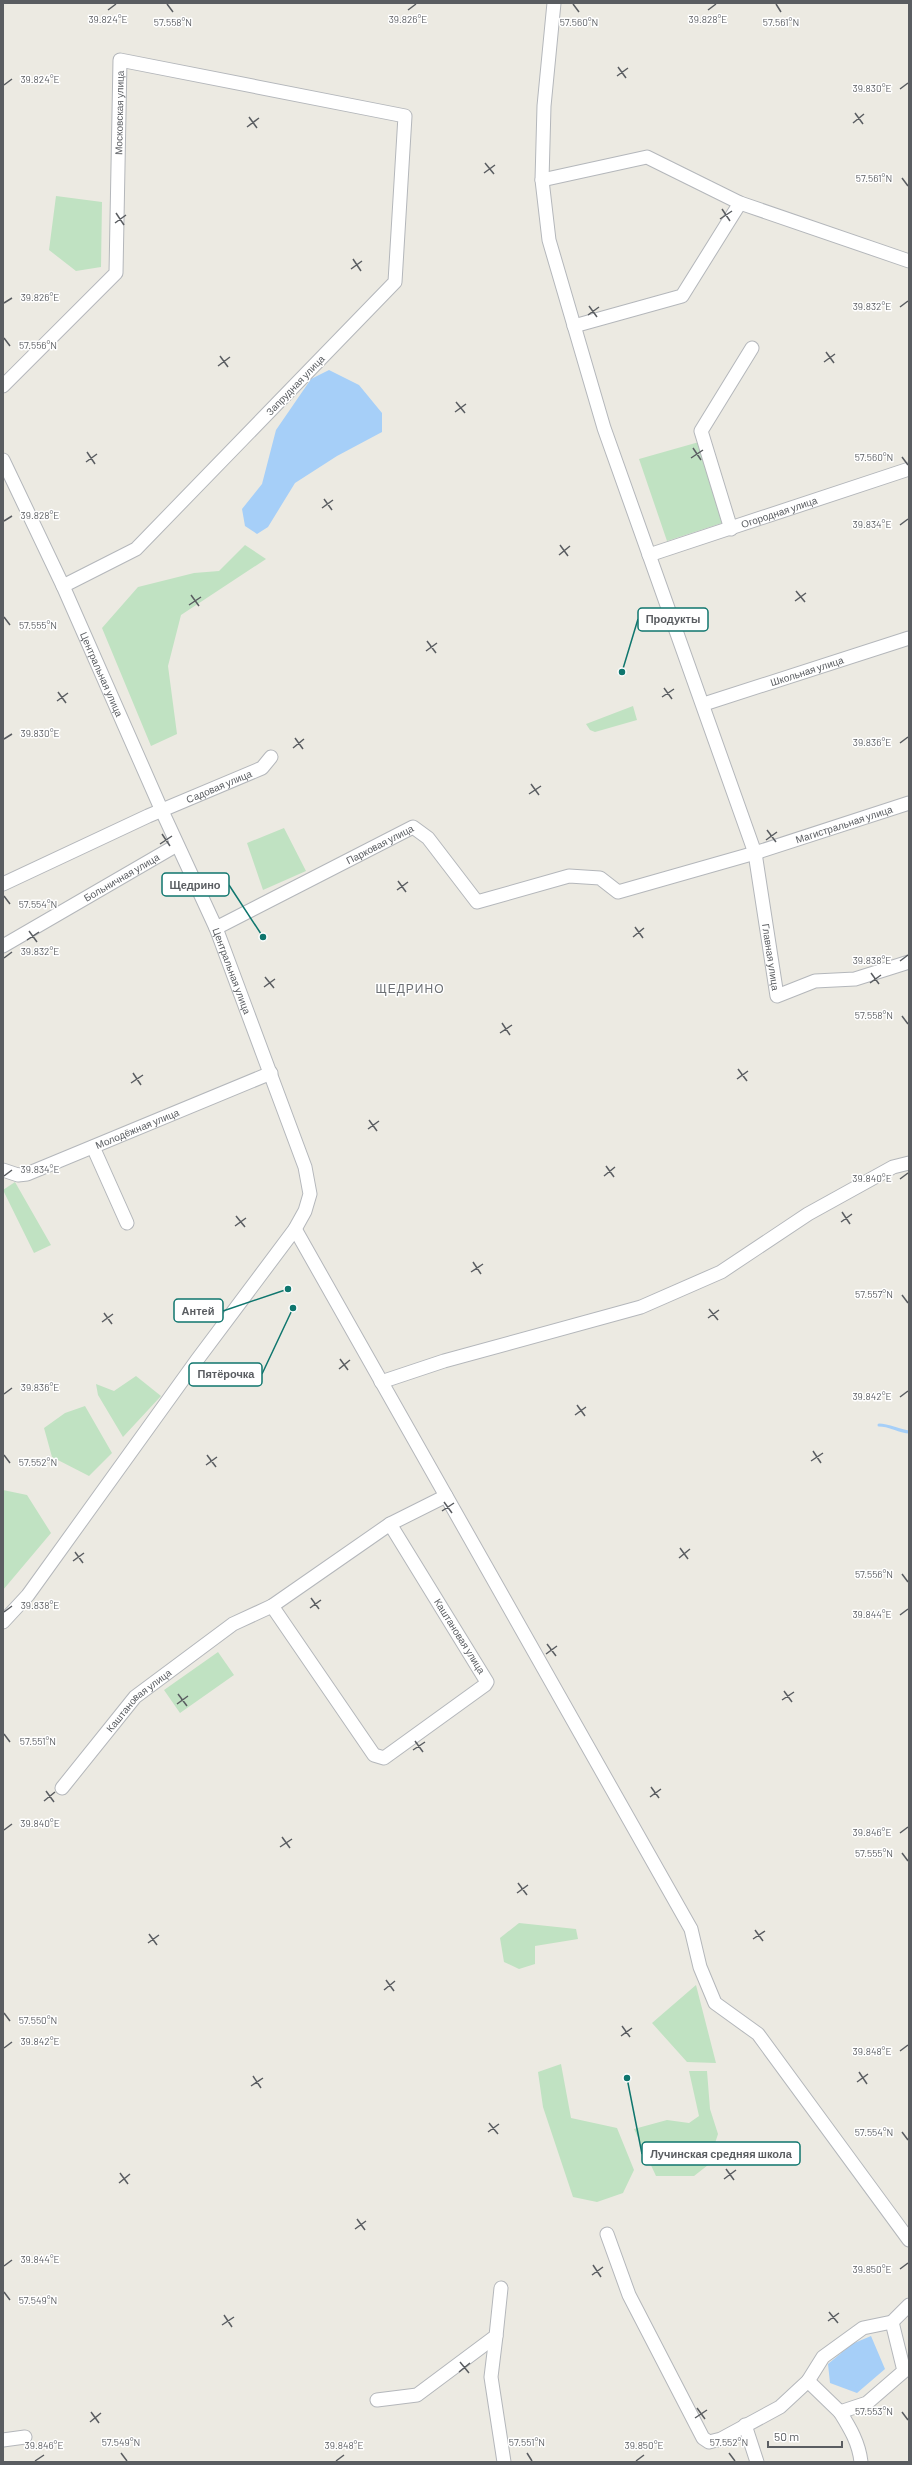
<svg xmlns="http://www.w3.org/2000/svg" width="912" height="2465" font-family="Barlow,sans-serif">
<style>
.green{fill:#c0e2c2}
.water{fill:#a6cff8}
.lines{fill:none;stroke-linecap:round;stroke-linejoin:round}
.stream{stroke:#a6cff8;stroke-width:3}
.minor-casing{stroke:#b4b7bb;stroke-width:15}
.minor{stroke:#fff;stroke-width:13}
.ticks{fill:none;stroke:#5a5d61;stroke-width:1.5}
.labels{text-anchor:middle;stroke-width:3;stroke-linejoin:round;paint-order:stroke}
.street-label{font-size:10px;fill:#5a5d61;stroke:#fff}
.quarter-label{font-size:12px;letter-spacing:1px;fill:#6b6f73;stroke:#fff}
.ticks-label{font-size:10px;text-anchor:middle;fill:#5a5d61;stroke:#fff;stroke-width:3;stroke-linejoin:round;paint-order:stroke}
.leader{fill:none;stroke:#0f766e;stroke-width:1.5}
.callout-dot{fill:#0f766e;stroke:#fff;stroke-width:1.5}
.callout{fill:#fff;stroke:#0f766e;stroke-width:1.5}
.callout-label{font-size:11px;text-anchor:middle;font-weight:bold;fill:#5a5d61}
</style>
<rect width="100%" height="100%" fill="#eceae2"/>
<!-- green -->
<path class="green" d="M56,196L102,202L101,267L76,271L49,250Z
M699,442L725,522L667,541L639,459Z
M245,545L266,559L181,615L168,666L177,734L151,746L102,628L138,587L194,573L219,571Z
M633,706L637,720L595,732L590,730L586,724Z
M284,828L306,871L263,890L247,843Z
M15,1182L51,1245L34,1253L3,1190Z
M136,1376L161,1396L123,1437L98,1395L96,1384L114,1391Z
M85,1406L112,1453L89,1476L52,1457L44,1428L65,1413Z
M3,1490L27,1495L51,1533L3,1590Z
M218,1652L234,1675L180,1713L164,1690Z
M519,1923L576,1929L578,1939L535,1946V1964L519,1969L504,1962L500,1938Z
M696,1985L716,2063L687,2062L652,2023Z
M561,2064L571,2118L617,2128L634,2170L623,2193L597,2202L573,2197L543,2107L538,2072Z
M689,2071H707L710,2109L718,2134L708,2165L694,2176H656L634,2129L667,2120L689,2123L699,2116Z"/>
<!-- water -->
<path class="water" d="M329,370L359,385L382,413V432L337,456L295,483L268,527L257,534L245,526L242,509L262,484L276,430L311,379Z
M871,2336L885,2369L857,2393L830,2383L828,2364L852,2344Z"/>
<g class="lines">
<!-- stream -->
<path class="stream" d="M879,1425C890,1425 898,1431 909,1432"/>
<defs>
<g id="minor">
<path id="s1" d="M554,3L544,106L542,180L549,240L604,428L755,853L777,996L815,981L855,979L909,962"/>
<path d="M542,180L647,157L740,203L909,261"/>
<path d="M574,326L682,296L740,203"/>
<path id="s2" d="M3,386L116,273L120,60L405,116L395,282L136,549L63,586"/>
<path id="s3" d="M3,460L63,586L162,811L216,928L305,1167L310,1194L305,1211L295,1229L197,1360L28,1595L3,1622"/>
<path d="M731,529L701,431L752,348"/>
<path id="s4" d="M649,555L909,469"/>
<path id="s5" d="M704,704L909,638"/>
<path id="s6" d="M3,884L148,816L262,768L271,757"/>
<path id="s7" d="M216,928L413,827L428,838L477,902L569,876L600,878L618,892L755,853L909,803"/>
<path id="s8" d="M3,946L177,845"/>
<path d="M93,1147L127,1223"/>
<path id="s9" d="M3,1170L18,1175L27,1174L271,1073"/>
<path d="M295,1229L691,1929L700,1967L715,2003L758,2034L909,2240"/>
<path d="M381,1382L444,1361L641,1307L721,1272L808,1214L893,1167L909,1163"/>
<path d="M272,1606L374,1755L384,1758L485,1685L487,1682L390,1524"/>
<path id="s10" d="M62,1788L135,1697L233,1624L272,1606L390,1524L446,1496"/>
<path d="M607,2234L629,2295L703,2438L709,2442L721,2439L780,2407L808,2381L823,2357L863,2328L892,2322L909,2305"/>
<path d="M496,2336L491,2377L504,2462"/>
<path d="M808,2381L840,2412L867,2403L904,2371L892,2322"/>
<path d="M377,2400L417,2395L496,2336L501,2288"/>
<path d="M840,2412C850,2428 859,2443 861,2462"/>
<path d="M745,2425L757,2462"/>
<path d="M3,2440L25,2437"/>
</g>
</defs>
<!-- minor casing -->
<use href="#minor" class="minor-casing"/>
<!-- minor -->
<use href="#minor" class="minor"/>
</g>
<!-- ticks -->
<path class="ticks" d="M167,4L173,12M573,4L579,12M776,4L781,12M108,10L116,4M408,10L416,4M708,10L716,4M618,67L626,78M617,76L628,68M4,85L12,79M900,89L908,83M855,113L863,124M249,117L257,128M853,123L864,114M247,127L259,118M485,163L494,174M484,173L495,165M902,178L908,186M722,209L730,221M116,213L124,225M720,219L732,211M115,223L126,215M353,259L361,271M351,269L362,261M4,303L12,298M589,306L597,317M900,307L908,301M588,315L599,307M4,338L10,346M826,352L834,363M220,356L228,367M824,362L835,354M218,366L230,357M456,402L465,413M455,412L466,404M693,448L701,460M87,452L95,464M902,457L908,465M691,458L703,450M86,462L97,454M324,499L332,510M322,508L333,500M4,521L12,516M900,525L908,519M560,545L568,556M559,555L570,546M796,591L805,602M191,595L199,606M795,601L806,593M189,605L201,597M4,617L10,625M427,641L436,653M426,651L437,643M664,688L672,699M58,692L66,703M662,697L674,689M57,701L68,693M295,738L303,749M4,739L12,734M900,743L908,737M293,748L304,739M531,784L539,795M529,794L541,786M767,830L776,842M162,834L170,846M766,840L777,832M160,844L172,836M398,881L406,892M397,890L408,882M4,896L10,904M635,927L643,938M29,931L37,942M633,937L644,928M27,940L39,932M4,958L12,952M900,961L908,955M871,973L879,984M265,977L274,988M870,983L881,975M264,987L275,979M902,1016L908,1024M502,1023L510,1035M500,1033L512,1025M738,1069L747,1081M133,1073L141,1085M737,1079L748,1071M131,1083L143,1075M369,1120L377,1131M368,1129L379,1121M606,1166L614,1177M4,1176L12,1170M604,1176L615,1167M900,1179L908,1173M842,1212L850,1224M236,1216L245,1227M841,1222L852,1214M235,1226L246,1218M473,1262L481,1274M471,1272L483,1264M902,1295L908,1303M709,1309L718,1320M104,1313L112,1324M708,1318L719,1310M102,1322L113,1314M340,1359L348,1370M339,1369L350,1360M4,1394L12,1388M900,1397L908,1391M577,1405L585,1416M575,1415L586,1407M813,1451L821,1463M4,1455L10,1463M207,1455L216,1467M811,1461L823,1453M206,1465L217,1457M444,1502L452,1513M442,1511L454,1503M680,1548L688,1559M75,1552L83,1563M679,1558L690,1549M73,1561L84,1553M902,1574L908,1582M311,1598L319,1609M310,1608L321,1600M4,1612L12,1606M900,1615L908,1609M547,1644L556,1656M546,1654L557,1646M784,1691L792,1702M178,1694L187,1706M782,1700L794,1692M177,1704L188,1696M4,1734L10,1742M415,1741L423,1752M413,1750L425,1742M651,1787L659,1798M46,1791L54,1802M650,1797L661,1789M44,1801L55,1792M4,1830L12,1824M900,1833L908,1827M282,1837L290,1848M280,1847L292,1839M902,1853L908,1861M518,1883L527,1895M517,1893L528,1885M755,1930L763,1941M149,1934L157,1945M753,1939L765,1931M148,1943L159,1935M386,1980L394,1991M384,1990L395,1981M4,2013L10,2021M622,2026L630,2037M621,2036L632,2028M4,2048L12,2042M900,2051L908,2045M859,2072L867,2084M253,2076L261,2088M857,2082L868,2074M251,2086L263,2078M489,2123L498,2134M488,2132L499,2124M902,2132L908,2140M726,2169L734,2180M120,2173L128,2184M724,2179L736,2170M119,2183L130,2174M357,2219L365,2230M355,2229L366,2221M593,2265L601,2277M4,2266L12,2260M900,2269L908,2263M592,2275L603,2267M4,2292L10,2300M829,2312L838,2323M224,2315L232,2327M828,2321L839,2313M222,2325L234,2317M460,2362L469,2373M459,2372L470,2363M697,2408L705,2419M91,2412L99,2423M902,2412L908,2420M695,2418L707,2410M90,2422L101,2413M121,2453L127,2461M527,2453L532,2461M729,2453L735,2461M35,2461L44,2455M336,2461L344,2455M636,2461L644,2455"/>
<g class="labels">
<!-- street labels -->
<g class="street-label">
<text dy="4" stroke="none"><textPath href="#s2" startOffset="320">Московская улица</textPath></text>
<text transform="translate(295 385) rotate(-46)" y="4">Запрудная улица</text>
<text dy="4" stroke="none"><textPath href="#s4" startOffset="137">Огородная улица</textPath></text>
<text dy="4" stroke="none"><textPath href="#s5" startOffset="108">Школьная улица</textPath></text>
<text dy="4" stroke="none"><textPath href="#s3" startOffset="236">Центральная улица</textPath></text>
<text dy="4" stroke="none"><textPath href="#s6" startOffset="237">Садовая улица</textPath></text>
<text dy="4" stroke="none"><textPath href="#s7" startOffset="706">Магистральная улица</textPath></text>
<text dy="4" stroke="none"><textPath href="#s7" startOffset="184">Парковая улица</textPath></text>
<text dy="4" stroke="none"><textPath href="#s8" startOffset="137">Больничная улица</textPath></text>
<text dy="4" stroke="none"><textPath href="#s1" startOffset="990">Главная улица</textPath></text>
<text dy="4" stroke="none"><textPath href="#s3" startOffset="560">Центральная улица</textPath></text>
<text dy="4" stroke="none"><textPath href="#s9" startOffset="144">Молодёжная улица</textPath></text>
<text transform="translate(460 1636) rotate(58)" y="4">Каштановая улица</text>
<text dy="4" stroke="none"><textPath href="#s10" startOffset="117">Каштановая улица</textPath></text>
</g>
<!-- quarter labels -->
<g class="quarter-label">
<text x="410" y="993">ЩЕДРИНО</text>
</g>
</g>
<g class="ticks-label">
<text x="408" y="23">39.826°E</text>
<text x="108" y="23">39.824°E</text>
<text x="708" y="23">39.828°E</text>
<text x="173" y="26">57.558°N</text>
<text x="579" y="26">57.560°N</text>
<text x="781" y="26">57.561°N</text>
<text x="40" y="83">39.824°E</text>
<text x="872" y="92">39.830°E</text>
<text x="874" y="182">57.561°N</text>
<text x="40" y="301">39.826°E</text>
<text x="872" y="310">39.832°E</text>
<text x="38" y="349">57.556°N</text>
<text x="874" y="461">57.560°N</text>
<text x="40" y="519">39.828°E</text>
<text x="872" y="528">39.834°E</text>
<text x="38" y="629">57.555°N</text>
<text x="40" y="737">39.830°E</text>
<text x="872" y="746">39.836°E</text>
<text x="38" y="908">57.554°N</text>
<text x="40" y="955">39.832°E</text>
<text x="872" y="964">39.838°E</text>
<text x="874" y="1019">57.558°N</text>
<text x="40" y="1173">39.834°E</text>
<text x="872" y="1182">39.840°E</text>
<text x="874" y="1298">57.557°N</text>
<text x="40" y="1391">39.836°E</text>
<text x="872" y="1400">39.842°E</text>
<text x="38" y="1466">57.552°N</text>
<text x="874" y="1578">57.556°N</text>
<text x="40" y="1609">39.838°E</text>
<text x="872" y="1618">39.844°E</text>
<text x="38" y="1745">57.551°N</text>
<text x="40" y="1827">39.840°E</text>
<text x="872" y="1836">39.846°E</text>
<text x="874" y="1857">57.555°N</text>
<text x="38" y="2024">57.550°N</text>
<text x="40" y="2045">39.842°E</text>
<text x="872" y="2055">39.848°E</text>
<text x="874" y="2136">57.554°N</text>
<text x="40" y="2263">39.844°E</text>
<text x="872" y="2273">39.850°E</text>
<text x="38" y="2304">57.549°N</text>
<text x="874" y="2415">57.553°N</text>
<text x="121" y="2446">57.549°N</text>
<text x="527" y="2446">57.551°N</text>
<text x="729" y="2446">57.552°N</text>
<text x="44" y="2449">39.846°E</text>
<text x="344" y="2449">39.848°E</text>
<text x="644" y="2449">39.850°E</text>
</g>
<!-- callouts -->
<path class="leader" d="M622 672L638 619M263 937L229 885M288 1289L223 1311M293 1308L262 1374M627 2078L642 2154"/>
<g class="callout-dot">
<circle cx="622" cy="672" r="4"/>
<circle cx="263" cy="937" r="4"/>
<circle cx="288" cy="1289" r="4"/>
<circle cx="293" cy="1308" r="4"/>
<circle cx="627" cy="2078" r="4"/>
</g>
<g class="callout">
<rect x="638" y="608" width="70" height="23" rx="4"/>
<rect x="162" y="873" width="67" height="23" rx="4"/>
<rect x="174" y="1299" width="49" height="23" rx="4"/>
<rect x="189" y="1363" width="73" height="23" rx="4"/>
<rect x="642" y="2142" width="158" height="23" rx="4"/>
</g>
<g class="callout-label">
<text x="673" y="623">Продукты</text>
<text x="195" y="889">Щедрино</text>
<text x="198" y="1315">Антей</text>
<text x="226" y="1378">Пятёрочка</text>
<text x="721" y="2158">Лучинская средняя школа</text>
</g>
<!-- border -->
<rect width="912" height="2465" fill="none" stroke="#5a5d61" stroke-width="8"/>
<!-- scale -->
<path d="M768 2441v6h74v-6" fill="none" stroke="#5a5d61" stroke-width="2"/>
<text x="774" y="2441" font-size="12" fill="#5a5d61" stroke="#ffffff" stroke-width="3" paint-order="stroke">50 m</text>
</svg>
